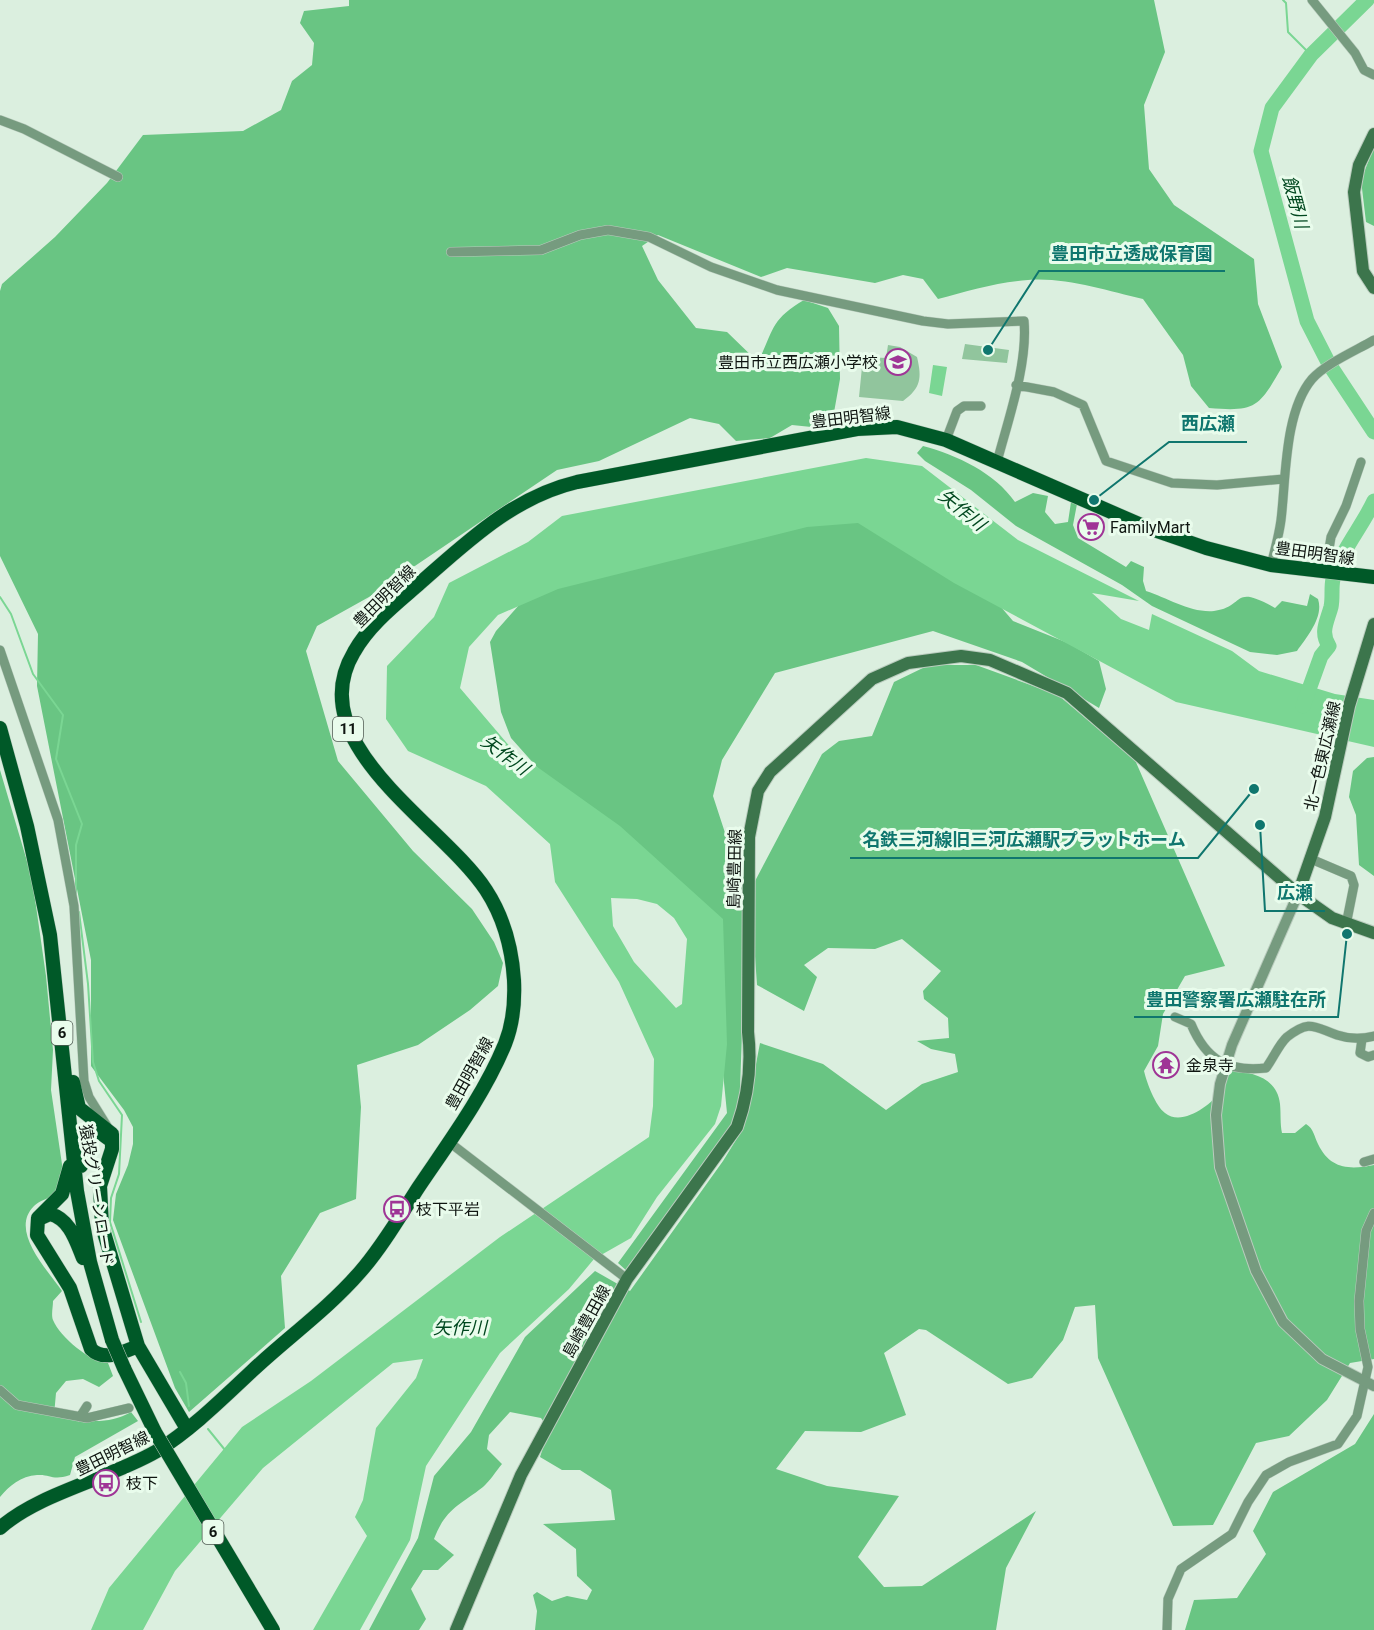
<svg xmlns="http://www.w3.org/2000/svg" width="1374" height="1630" font-family="Roboto,'Noto Sans JP',sans-serif">
<style>
.green{fill:#91c59d}
.forest{fill:#69c583}
.water{fill:#7ad693;fill-rule:evenodd}
.lines{fill:none;stroke-linecap:round;stroke-linejoin:round}
.stream{stroke:#7ad693;stroke-width:2}
.river{stroke:#7ad693;stroke-width:15}
.minor-casing{stroke:#baccbe;stroke-width:10}
.tertiary-casing{stroke:#baccbe;stroke-width:12}
.secondary-casing{stroke:#baccbe;stroke-width:14}
.primary-casing{stroke:#baccbe;stroke-width:15}
.minor{stroke:#769b7f;stroke-width:9}
.tertiary{stroke:#769b7f;stroke-width:10}
.secondary{stroke:#3c754c;stroke-width:12}
.primary{stroke:#005928;stroke-width:14}
.primary-bridge-casing{stroke:#baccbe;stroke-width:15;stroke-linecap:butt}
.primary-bridge{stroke:#005928;stroke-width:14}
.labels{text-anchor:middle;stroke-width:6;stroke-linejoin:round;paint-order:stroke}
.shield{fill:#e9fcec;stroke:#505b53;stroke-width:1.5}
.shield-label{font-size:15px;font-weight:bold;fill:#0f1611}
.poi-label{font-size:16px;fill:#0f1611;stroke:#e9fcec;text-anchor:start}
.street-label{font-size:16px;fill:#0f1611;stroke:#e9fcec}
.water-label{font-size:18px;font-style:italic;fill:#00481f;stroke:#e9fcec}
.leader{fill:none;stroke:#0f766e;stroke-width:2}
.callout-dot{fill:#0f766e;stroke:#e9fcec;stroke-width:2}
.callout-label{font-size:18px;text-anchor:middle;font-weight:bold;fill:#0f766e;stroke:#e9fcec;stroke-width:6;stroke-linejoin:round;paint-order:stroke}
</style>
<rect width="100%" height="100%" fill="#dbefdf"/>
<!-- green -->
<path class="green" d="M965,344L1009,350L1007,363L962,359Z
M888,345L900,347L917,357C922,378 921,388 903,401L859,397L862,367L868,357L886,358Z"/>
<!-- forest -->
<path class="forest" d="M349,0H1154L1165,52L1144,105L1149,169L1174,205L1254,259L1258,304L1282,367C1259,407 1256,412 1209,408L1191,386L1183,355L1143,299C1107,291 1066,277 1028,280C998,282 967,291 938,299L923,279L903,275L875,283L787,268L761,277L658,235L642,246L658,280L696,328L727,332L758,362C774,330 770,320 804,300L828,308L839,326L840,379L831,429L792,425L770,438L736,441L719,424L690,418L599,461L557,470L369,597L317,626L306,651L338,761L413,851L472,909L494,942L503,963L498,986L470,1010L418,1045L357,1065L361,1107L356,1199L320,1213L281,1276L285,1328L189,1412L175,1388L113,1220L116,1194L128,1165L133,1144V1127L124,1110L91,1066V960L37,686L38,634L0,556V291L2,284L55,237L107,183L143,135L243,131L281,110L292,81L312,65L314,43L300,23L304,11L349,6Z
M1374,147V226L1366,222L1361,180Z
M923,446C957,455 995,473 1015,502L1033,493L1048,496L1045,512L1055,524L1068,522L1071,502L1077,504L1073,525L1078,538L1126,567L1131,561L1144,567L1143,581L1146,591C1168,598 1190,613 1214,611C1246,607 1231,583 1275,608L1282,601L1307,606L1310,594L1318,599C1324,617 1307,637 1297,651L1277,655L1250,652L1152,606L1122,585L1016,526L971,490L925,461L917,453Z
M872,516L988,592L1013,621L1068,643L1099,661L1106,689L1099,708L1022,662L933,631L775,673L722,760L713,796L743,888L746,921L739,1117L628,1272L618,1263L727,1113L719,1032L721,929L552,784L511,738L501,712L490,642L496,631L527,596L776,528Z
M929,665H976L1058,695L1135,760L1225,966L1185,976L1163,1014L1158,1046L1144,1071C1147,1083 1155,1105 1165,1113C1182,1127 1211,1105 1221,1091C1226,1085 1228,1077 1230,1069C1252,1073 1277,1077 1280,1104C1281,1114 1280,1124 1282,1133H1295L1306,1124C1314,1129 1314,1136 1318,1144C1330,1169 1349,1170 1374,1165V1359L1350,1363L1327,1400L1289,1436L1256,1443L1213,1525L1173,1526L1098,1358L1095,1305L1075,1307L1063,1340L1032,1378L1008,1384L926,1330L919,1329L884,1353L906,1415L861,1432L805,1431L776,1469L827,1486L899,1496L858,1557L884,1587L922,1586L1036,1511L1006,1568L996,1630H535L537,1611L533,1595L537,1592L552,1601L567,1596L587,1600L592,1590L577,1576L576,1549L543,1524L615,1520L611,1490L580,1470H562L540,1457L549,1429L541,1418L510,1412L489,1435L487,1449L502,1464C496,1471 490,1481 483,1487C459,1506 446,1508 434,1539L454,1555L438,1570H423L411,1589L426,1619L419,1630H369L418,1538L434,1476L471,1432L525,1337L595,1271L630,1291L723,1161L744,1127L760,1043L823,1064L886,1110L922,1084L958,1072L955,1054L931,1049L917,1041L949,1038L948,1018L924,999L923,991L941,971L902,939L875,949L828,948L804,965L817,977L804,1011L757,985L753,928L754,883L822,754L839,741L872,736L894,682Z
M1374,757V876L1359,865L1356,815L1349,797L1353,771L1367,758Z
M0,770L32,878L46,976L53,1050L51,1090L63,1171L55,1195C49,1198 39,1201 34,1206C9,1231 47,1269 62,1291L53,1301C53,1307 51,1315 53,1320C60,1337 90,1362 108,1363L113,1376L99,1387L83,1379L66,1381L56,1393L54,1415C80,1421 107,1426 131,1412L138,1421L75,1457L70,1475C52,1481 51,1474 37,1475C21,1476 9,1486 0,1497Z
M1374,1414V1630H1185L1194,1600L1237,1598L1266,1554L1253,1531L1273,1492L1355,1444Z"/>
<!-- water -->
<path class="water" d="M933,365L947,367L942,396L929,393Z
M866,458L922,466L1018,540L1139,601L1092,593L1121,619L1149,630L1152,614L1232,651L1259,671L1335,694L1374,700V747L1176,702L954,583L858,523L807,527L558,589L498,615L469,647L460,688L512,749L620,826L723,919L727,1044L721,1106L715,1124L657,1197L631,1238L594,1259L569,1289L500,1353L426,1466L410,1540L360,1630H313L367,1536L355,1517L363,1500L376,1428L416,1378L423,1359L393,1363L263,1468L175,1571L143,1630H91L109,1588L242,1427L311,1381L500,1237L649,1137L653,1106L654,1059L619,982L555,882L550,844L486,786L408,751L386,719L387,666L434,617L449,583L528,542L562,516ZM611,898L637,899L657,904L674,918L687,939L682,1004L676,1008L634,962L613,926Z"/>
<g class="lines">
<!-- stream -->
<path class="stream" d="M1283,0L1286,3L1288,32L1311,55
M0,597L11,614L33,674L63,715L56,759L82,824L76,845V895
M79,912L88,984L93,1062L99,1081L122,1115L119,1174L111,1198L110,1222L141,1322
M180,1372L186,1383L189,1406
M208,1429L225,1450"/>
<!-- river -->
<path class="river" d="M1367,0L1311,55L1272,108L1261,151L1307,321L1329,364L1374,432
M1303,706L1321,656L1329,646C1320,632 1327,622 1331,607C1333,598 1331,588 1333,579C1341,550 1362,527 1374,501"/>
<defs>
<path id="minor" d="M1312,0L1355,53L1364,70L1374,75
M0,120L24,129L118,177
M451,252L541,250L580,235L608,230L649,237L711,267L777,290L923,321L948,324L1024,321C1028,364 1008,420 997,462
M1016,385L1054,392L1083,405L1106,461L1172,483L1217,485L1283,479
M946,440L957,411L964,406H981
M1271,565C1275,550 1279,535 1281,520C1286,480 1284,412 1312,379C1325,364 1357,350 1374,340
M1325,573L1331,537L1346,506L1361,462
M0,650L58,820L74,906L84,1081L89,1097L107,1126
M1311,859L1351,876L1354,885L1346,925
M1175,1017L1191,1024C1206,1060 1227,1072 1266,1068C1273,1059 1279,1044 1287,1037C1310,1019 1314,1027 1337,1035C1349,1039 1363,1039 1374,1036
M1362,1039L1360,1053L1368,1057L1374,1055
M449,1142L627,1279
M1364,1162L1374,1159
M0,1390L17,1405L87,1418L129,1408
M80,1417L87,1406
M1167,1630L1168,1599L1181,1569L1232,1534L1248,1502L1266,1475L1289,1462L1338,1444L1357,1416L1368,1367L1360,1329L1359,1301L1366,1231L1374,1213"/>
<path id="tertiary" d="M1298,894L1232,1045L1220,1084L1216,1115L1220,1167L1256,1271L1283,1322L1322,1359L1374,1386"/>
<path id="secondary" d="M1374,134L1359,165L1354,192L1363,271L1374,288
M1298,894L1325,817L1349,706L1374,624
M456,1630L521,1475L627,1279L737,1127C748,1096 752,1065 748,1032L749,837L758,791L770,772L872,679L908,663L961,656L990,660L1067,693L1298,894L1332,918L1374,933"/>
<path id="primary" d="M0,728L27,826L50,935L77,1191L90,1262L112,1340
M73,1082L79,1108L112,1134V1149L100,1186L102,1226L138,1346L187,1429
M70,1166L62,1194L38,1218L37,1235L70,1288L91,1349C104,1362 123,1352 138,1346
M81,1166V1146L84,1136L98,1131L109,1139
M39,1219L50,1214C70,1219 76,1241 83,1258
M124,1368L155,1432
M0,1528C39,1493 109,1479 157,1451C192,1429 222,1399 252,1371C287,1338 328,1309 360,1272C382,1247 400,1216 418,1188C449,1142 484,1095 505,1044C513,1024 515,1001 514,980C512,949 503,916 486,890C443,824 299,744 354,652C369,625 396,604 419,584C467,542 513,497 577,482L857,429L897,427L946,440L1148,528L1206,548L1271,565L1374,577"/>
</defs>
<!-- minor casing -->
<use href="#minor" class="minor-casing"/>
<!-- tertiary casing -->
<use href="#tertiary" class="tertiary-casing"/>
<!-- secondary casing -->
<use href="#secondary" class="secondary-casing"/>
<!-- primary casing -->
<use href="#primary" class="primary-casing"/>
<!-- minor -->
<use href="#minor" class="minor"/>
<!-- tertiary -->
<use href="#tertiary" class="tertiary"/>
<!-- secondary -->
<use href="#secondary" class="secondary"/>
<!-- primary -->
<use href="#primary" class="primary"/>
<defs>
<path id="primary-bridge" d="M112,1340L124,1368
M155,1432L273,1630"/>
</defs>
<!-- primary-bridge casing -->
<use href="#primary-bridge" class="primary-bridge-casing"/>
<!-- primary-bridge -->
<use href="#primary-bridge" class="primary-bridge"/>
</g>
<!-- icons -->
<defs>
<symbol id="school-ring" viewBox="-11 -11 22 22"><circle r="9.5" fill="#e9fcec" stroke="#9f3596" stroke-width="1.5"/><path d="M0-5L7-2L0 1L-7-2ZM-4 1L0 2.5L4 1V4Q0 6-4 4Z" fill="#9f3596"/></symbol>
<symbol id="supermarket-ring" viewBox="-11 -11 22 22"><circle r="9.5" fill="#e9fcec" stroke="#9f3596" stroke-width="1.5"/><path d="M-6-5.5h2.5l.6 2H6L4.5 2H-2.5L-4.4-4H-6ZM-1.5 3.2a1.3 1.3 0 1 0 .1 0ZM3 3.2a1.3 1.3 0 1 0 .1 0Z" fill="#9f3596"/></symbol>
<symbol id="temple-ring" viewBox="-11 -11 22 22"><circle r="9.5" fill="#e9fcec" stroke="#9f3596" stroke-width="1.5"/><path d="M0-6L5-2H3V0L6.5 2.5H4V6H1.5V3h-3V6H-4V2.5H-6.5L-3 0V-2H-5Z" fill="#9f3596"/></symbol>
<symbol id="bus-ring" viewBox="-11 -11 22 22"><circle r="9.5" fill="#e9fcec" stroke="#9f3596" stroke-width="1.5"/><path d="M-5-6H5V4H4V6H2V4H-2V6H-4V4H-5ZM-3.5-4V0h7V-4ZM-3.5 1.2v1.5H-2V1.2ZM2 1.2v1.5H3.5V1.2Z" fill="#9f3596"/></symbol>
</defs>
<g fill-rule="evenodd">
<use href="#school-ring" x="883" y="347" width="30" height="30"/>
<use href="#supermarket-ring" x="1076" y="512" width="30" height="30"/>
<use href="#temple-ring" x="1151" y="1050" width="30" height="30"/>
<use href="#bus-ring" x="382" y="1194" width="30" height="30"/>
<use href="#bus-ring" x="91" y="1468" width="30" height="30"/>
</g>
<g class="labels">
<!-- shield labels -->
<g class="shield">
<rect x="333" y="717" width="30" height="24" rx="4.5"/>
<rect x="51.5" y="1021" width="21" height="24" rx="4.5"/>
<rect x="202.5" y="1520" width="21" height="24" rx="4.5"/>
</g>
<g class="shield-label">
<text x="348" y="734">11</text>
<text x="62" y="1038">6</text>
<text x="213" y="1537">6</text>
</g>
<!-- poi labels -->
<g class="poi-label">
<text x="878" y="368" text-anchor="end">豊田市立西広瀬小学校</text>
<text x="1110" y="533">FamilyMart</text>
<text x="1186" y="1071">金泉寺</text>
<text x="416" y="1215">枝下平岩</text>
<text x="126" y="1489">枝下</text>
</g>
<!-- street labels -->
<g class="street-label">
<text transform="translate(851 417) rotate(-7)" y="6">豊田明智線</text>
<text transform="translate(1315 553) rotate(8)" y="6">豊田明智線</text>
<text transform="translate(384 596) rotate(-45)" y="6">豊田明智線</text>
<text transform="translate(1322 756) rotate(-77)" y="6">北一色東広瀬線</text>
<text transform="translate(734 869) rotate(-89)" y="6">島崎豊田線</text>
<text transform="translate(469 1073) rotate(-61)" y="6">豊田明智線</text>
<text transform="translate(97 1195) rotate(81)" y="6">猿投グリーンロード</text>
<text transform="translate(586 1321) rotate(-61)" y="6">島崎豊田線</text>
<text transform="translate(112 1453) rotate(-26)" y="6">豊田明智線</text>
</g>
<!-- water labels -->
<g class="water-label">
<text transform="translate(1295 202) rotate(75)" y="6">飯野川</text>
<text transform="translate(962 510) rotate(39)" y="6">矢作川</text>
<text transform="translate(505 755) rotate(36)" y="6">矢作川</text>
<text x="460" y="1334">矢作川</text>
</g>
</g>
<!-- callouts -->
<path class="leader" d="M988 350L1039 271H1225M1094 500L1169 442H1247M1254 789L1198 858H850M1260 825L1265 911H1325M1347 934L1338 1017H1134"/>
<g class="callout-dot">
<circle cx="988" cy="350" r="6"/>
<circle cx="1094" cy="500" r="6"/>
<circle cx="1254" cy="789" r="6"/>
<circle cx="1260" cy="825" r="6"/>
<circle cx="1347" cy="934" r="6"/>
</g>
<g class="callout-label">
<text x="1132" y="260">豊田市立透成保育園</text>
<text x="1208" y="430">西広瀬</text>
<text x="1024" y="846">名鉄三河線旧三河広瀬駅プラットホーム</text>
<text x="1295" y="899">広瀬</text>
<text x="1236" y="1006">豊田警察署広瀬駐在所</text>
</g>
</svg>
